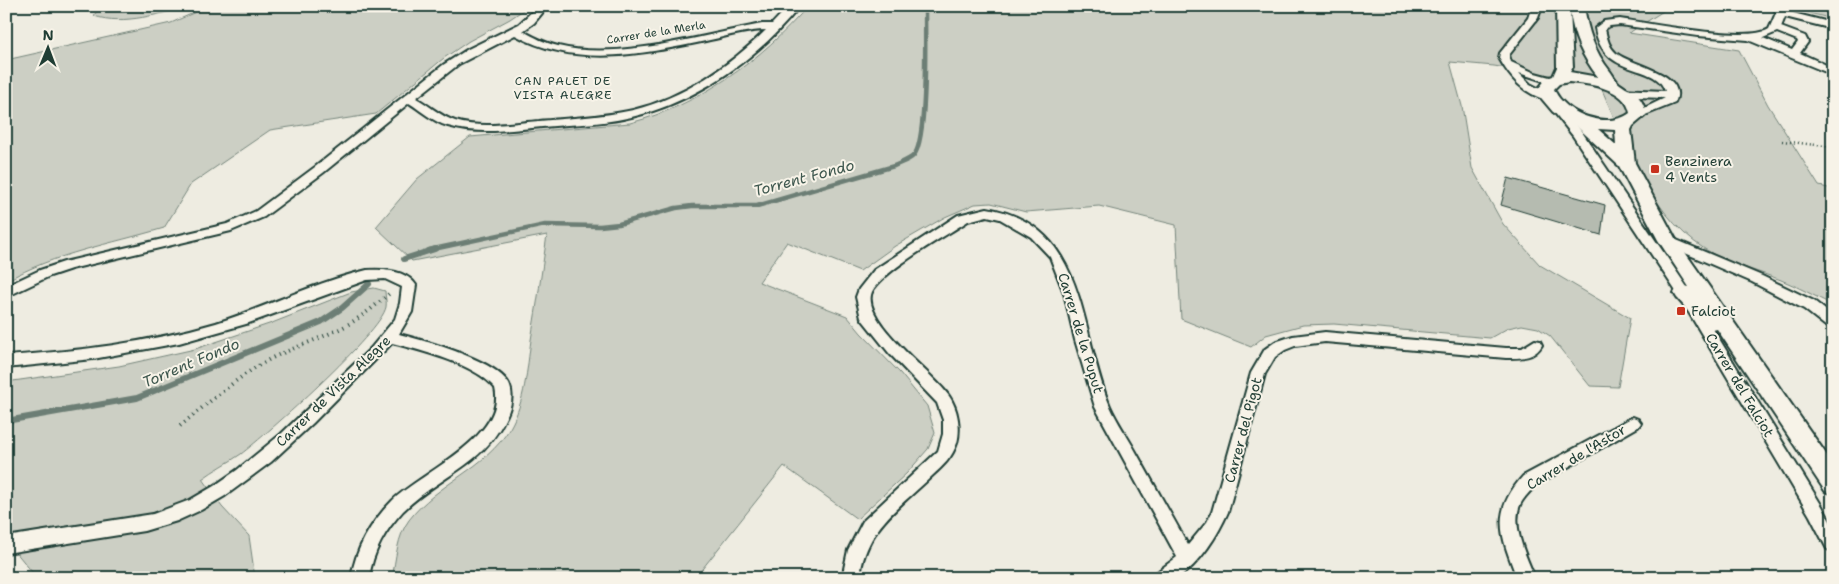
<svg xmlns="http://www.w3.org/2000/svg" width="1839" height="584" font-family="'Shantell Sans',sans-serif">
<style>
.green{fill:#cccfc4;stroke:#76867c}
.lines{fill:none;stroke-linecap:round;stroke-linejoin:round}
.stream-far1{stroke:#6c7e74;stroke-width:4.5}
.stream{stroke:#6c7e74;stroke-width:6}
.building{fill:#b5bbb0;stroke:#1f3d34}
.lane-casing{stroke:#1f3d34;stroke-width:9}
.street-casing{stroke:#1f3d34;stroke-width:4}
.secondary-casing{stroke:#1f3d34;stroke-width:4}
.path-far1{stroke:#1f3d34;stroke-width:2.5;stroke-dasharray:1 3;stroke-linecap:butt}
.path{stroke:#1f3d34;stroke-width:4;stroke-dasharray:1 4.5;stroke-linecap:butt}
.lane{stroke:#f7f3e8;stroke-width:5.5}
.street{fill:#f7f3e8;fill-rule:evenodd}
.secondary{fill:#f7f3e8;fill-rule:evenodd}
.poi-dot{fill:#c8321e;stroke:#f7f3e8;stroke-width:2}
.labels{text-anchor:middle;stroke-width:4;stroke-linejoin:round;paint-order:stroke}
.far-street-label{font-size:11px;fill:#1f3d34;stroke:#f7f3e8}
.far-neighbourhood-label{font-size:12px;letter-spacing:1px;fill:#1f3d34;stroke:#f7f3e8}
.poi-label{font-size:14px;fill:#1f3d34;stroke:#f7f3e8;text-anchor:start}
.street-label{font-size:14px;fill:#1f3d34;stroke:#f7f3e8}
.water-label{font-size:15px;font-style:italic;fill:#3f584f;stroke:#f7f3e8}
</style>
<rect width="100%" height="100%" fill="#eeece1"/>
<filter id="ink" filterUnits="userSpaceOnUse"><feTurbulence type="fractalNoise" baseFrequency=".02" numOctaves="2"/><feDisplacementMap in="SourceGraphic" scale="10" xChannelSelector="R" yChannelSelector="G"/><feConvolveMatrix kernelMatrix="1 2 1 2 8 2 1 2 1" color-interpolation-filters="sRGB"/></filter>
<g filter="url(#ink)">
<!-- green -->
<path class="green" d="M120,6H191C161,13 124,26 94,16L96,12Z
M209,6H529L510,19L469,41L444,58L376,114L270,130L191,184L164,228C111,244 55,253 6,281V60L171,23Z
M808,6H1671L1629,33L1739,50L1768,105L1819,186L1833,189V305C1816,297 1799,287 1781,280C1760,272 1737,266 1717,256C1651,223 1627,145 1599,83L1494,66L1450,62L1462,106L1472,168L1503,224L1540,265L1630,318L1618,387L1590,386L1550,336L1538,328L1522,325L1508,328L1490,338L1334,324L1303,325L1266,335L1251,347L1181,319L1176,225L1099,206L1026,212L991,203L975,204L945,217L895,246L860,271L787,242L759,282L847,316L861,333L900,373L927,406L935,433L928,449L907,473L857,519L784,466L695,578H392C396,559 397,536 409,520C437,483 486,469 510,428C525,402 527,369 531,340C537,305 542,270 547,235L412,261L376,227L417,179L470,137L630,123C700,105 761,60 808,6Z
M1781,6H1833V19Z
M374,288L385,291C385,296 387,302 386,307C381,333 266,435 241,454C228,463 214,470 202,479L222,507L249,536L255,578H37L6,540V382L119,366L195,349L272,323L351,292Z"/>
<g class="lines">
<!-- stream-far1 -->
<path class="stream-far1" d="M429,250L545,225L600,226L619,224L676,208L692,206H757L894,166C900,163 910,160 914,155C928,139 925,31 925,6"/>
<!-- stream -->
<path class="stream" d="M404,259L435,249
M6,421L137,398L321,322L342,308L369,284"/>
</g>
<!-- building -->
<path class="building" d="M1508,178L1605,205L1601,235L1501,205Z"/>
<g class="lines">
<defs>
<path id="lane" d="M1774,6L1781,13"/>
<path id="street" d="M538,6H548L534,23L523,31C534,37 545,43 558,46C617,61 703,35 762,24H772L789,6H800C761,55 703,97 643,114C610,124 576,124 542,127C511,130 479,135 448,126C433,122 422,111 409,103L323,173L264,217L231,231L71,269L50,276L6,297V286L40,270L64,262L227,224L256,211L315,167L443,65L468,49L519,24ZM766,30C731,65 683,98 633,110C602,117 570,118 539,121C512,123 482,129 455,121C440,116 429,105 416,98L459,64L515,35C577,69 644,54 710,40C728,36 748,30 766,30Z
M1532,6H1542L1538,18L1509,55L1511,62L1535,73L1557,79L1558,81L1553,84L1519,73L1530,84L1551,95L1553,97L1547,100C1524,94 1510,78 1499,58L1500,53L1528,18Z
M1781,10L1833,23V29L1785,17L1781,27L1805,36L1808,42L1800,53L1833,68V75L1748,40L1698,36L1620,25L1610,26L1605,29C1607,38 1609,47 1616,53C1632,66 1689,73 1675,103L1638,118L1632,115L1634,113L1665,98L1635,97L1618,93L1616,91L1618,89L1665,91C1656,61 1603,80 1595,28L1604,21L1620,19C1648,23 1749,43 1769,29L1776,13ZM1777,32L1797,40L1798,42L1792,50L1763,38Z
M1556,104L1560,105L1582,132L1689,290L1822,506L1833,527V551L1827,549L1810,516L1679,296L1573,136L1550,107Z
M987,208C1089,226 1078,330 1110,406C1117,422 1128,437 1136,452C1153,483 1171,514 1188,545L1207,522L1212,512L1251,373L1265,349L1275,342L1293,336L1325,332L1506,348H1522L1535,340L1540,341L1542,345C1534,359 1520,358 1506,358L1325,342L1295,346L1285,350L1275,357L1265,374L1228,512C1219,533 1199,566 1178,577C1172,580 1161,578 1154,578L1157,572L1177,557L1095,407L1075,340L1064,293L1050,257L1031,237L1000,219L987,216L968,221C944,237 887,268 873,290C856,318 935,374 949,396C958,409 961,428 957,443C952,458 943,466 932,476C900,507 864,529 860,578H842L848,550L863,521L938,451L943,434V420L937,403L889,353L861,318L856,297L859,289L874,270L958,215Z
M1667,236L1762,276L1814,301L1833,316V329L1828,328L1804,309L1752,282L1662,243L1660,240L1662,237Z
M367,270C383,269 406,270 416,285L412,312L399,334C426,341 496,360 509,384C514,395 511,407 506,417C498,434 488,447 473,459C451,477 424,490 403,511C385,531 373,551 369,578H351C356,548 371,522 392,501C420,473 507,437 495,388C475,364 423,351 392,343L313,423L271,462L225,496L201,510L177,521L144,531L6,553V537L153,514L190,500L214,486L237,470L281,434L371,348L395,319L400,303L402,287L385,279L367,280L246,324L179,343L93,359L6,368V356C77,351 148,343 216,323C267,307 315,282 367,270Z
M1633,417L1638,419L1641,423L1638,427L1535,486C1530,492 1523,498 1520,505C1511,527 1527,558 1535,578H1517C1501,536 1490,513 1523,476Z"/>
<path id="secondary" d="M1556,6H1584C1588,31 1594,51 1610,71C1613,75 1616,81 1620,84C1634,94 1643,95 1646,115L1633,126L1631,130L1635,163L1675,238L1833,464V494L1825,491L1717,329C1702,334 1687,308 1677,298L1674,293L1677,288L1684,286L1689,287L1658,240L1619,166L1571,121L1553,112L1542,99L1538,89L1547,78L1553,76L1557,67ZM1570,11C1573,37 1582,56 1598,77L1570,72L1573,67ZM1569,82C1590,84 1626,88 1630,113C1607,130 1564,114 1554,89L1559,84ZM1598,129L1615,130L1616,145Z"/>
</defs>
<!-- lane casing -->
<use href="#lane" class="lane-casing"/>
<!-- street casing -->
<use href="#street" class="street-casing"/>
<!-- secondary casing -->
<use href="#secondary" class="secondary-casing"/>
<!-- path-far1 -->
<path class="path-far1" d="M41,6H65
M1782,141L1833,147"/>
<!-- path -->
<path class="path" d="M180,426C210,402 238,376 272,358C293,348 314,341 335,331C356,322 374,307 391,292"/>
<!-- lane -->
<use href="#lane" class="lane"/>
<!-- street -->
<use href="#street" class="street"/>
<!-- secondary -->
<use href="#secondary" class="secondary"/>
</g>
</g>
<!-- markers -->
<g class="poi-dot">
<rect x="1650" y="164" width="10" height="10" rx="2.5"/>
<rect x="1676" y="306" width="10" height="10" rx="2.5"/>
</g>
<g class="labels">
<!-- far-street labels -->
<g class="far-street-label">
<text transform="translate(656 32) rotate(-9)" y="4">Carrer de la Merla</text>
</g>
<!-- far-neighbourhood labels -->
<g class="far-neighbourhood-label">
<text x="563" y="85">CAN PALET DE<tspan x="563" dy="14">VISTA ALEGRE</tspan></text>
</g>
<!-- poi labels -->
<g class="poi-label">
<text x="1665" y="166">Benzinera<tspan x="1665" dy="16">4 Vents</tspan></text>
<text x="1691" y="316">Falciot</text>
</g>
<!-- street labels -->
<g class="street-label">
<text transform="translate(1081 333) rotate(73)" y="5">Carrer de la Puput</text>
<text transform="translate(1740 385) rotate(59)" y="5">Carrer del Falciot</text>
<text transform="translate(333 391) rotate(-44)" y="5">Carrer de Vista Alegre</text>
<text transform="translate(1243 430) rotate(-75)" y="5">Carrer del Pigot</text>
<text transform="translate(1576 457) rotate(-31)" y="5">Carrer de l'Astor</text>
</g>
<!-- water labels -->
<g class="water-label">
<text transform="translate(804 178) rotate(-15)" y="5">Torrent Fondo</text>
<text transform="translate(191 363) rotate(-23)" y="5">Torrent Fondo</text>
</g>
</g>
<!-- margin -->
<rect width="1839" height="584" fill="none" stroke="#f7f3e8" stroke-width="25"/>
<rect x="12" y="12" width="1814" height="559" fill="none" stroke="#1f3d34" stroke-width="2" filter="url(#ink)"/>
<!-- north arrow -->
<g transform="translate(48 48) rotate(1)" stroke="#f7f3e8" stroke-width="4" paint-order="stroke">
<path d="M0-4L9 19L0 12L-9 19Z" fill="#1f3d34"/>
<text y="-8" font-size="14" font-weight="bold" text-anchor="middle" fill="#1f3d34">N</text>
</g>
</svg>
